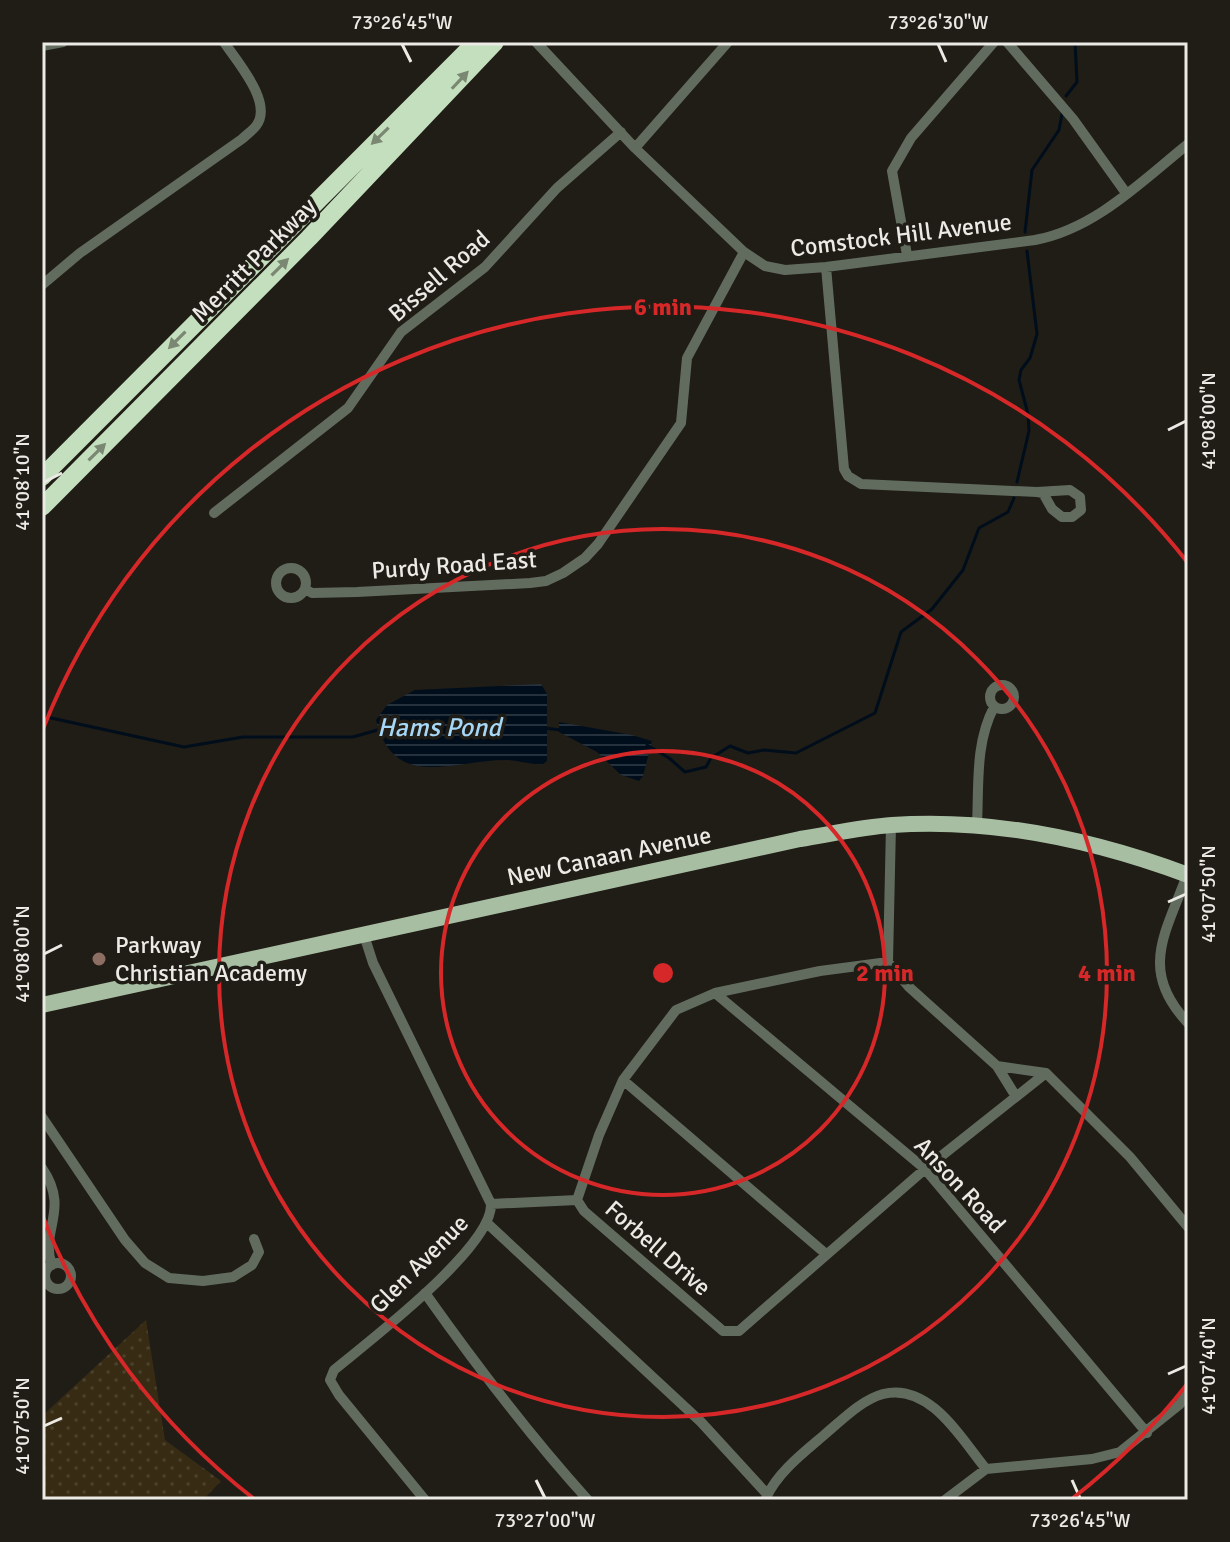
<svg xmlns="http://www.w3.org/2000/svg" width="1230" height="1542" font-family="Signika,sans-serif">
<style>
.park{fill:url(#park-dots)}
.water{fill:url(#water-rules)}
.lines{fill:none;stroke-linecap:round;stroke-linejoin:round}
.stream{stroke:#000e1c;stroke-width:3}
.minor{stroke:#616c5f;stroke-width:10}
.primary{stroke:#a7bea3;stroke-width:16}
.motorway{stroke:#c3dfbd;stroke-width:18}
.oneway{fill:#7a8772}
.ticks{fill:none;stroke:#eceae5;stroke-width:3}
.ring{fill:none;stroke:#d62828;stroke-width:4}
.education-dot{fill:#8d6e63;stroke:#201c16;stroke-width:3}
.labels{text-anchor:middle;stroke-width:7;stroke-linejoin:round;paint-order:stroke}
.street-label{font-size:24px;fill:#eceae5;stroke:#201c16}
.poi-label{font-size:24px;fill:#eceae5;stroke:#201c16;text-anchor:start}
.water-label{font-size:26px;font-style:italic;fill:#a6d7f6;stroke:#201c16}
.centre{fill:#d62828;stroke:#201c16;stroke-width:4}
.ring-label{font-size:24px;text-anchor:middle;font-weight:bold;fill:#d62828;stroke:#201c16;stroke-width:7;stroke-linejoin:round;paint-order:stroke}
.neatline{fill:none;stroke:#eceae5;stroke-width:3}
.ticks-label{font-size:20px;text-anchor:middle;fill:#eceae5}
</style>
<defs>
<pattern id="park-dots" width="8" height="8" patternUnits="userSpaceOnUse" patternTransform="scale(2)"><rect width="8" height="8" fill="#372b14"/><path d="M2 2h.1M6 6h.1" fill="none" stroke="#4a402b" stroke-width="1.8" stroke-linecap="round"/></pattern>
<pattern id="water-rules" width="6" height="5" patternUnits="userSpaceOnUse" patternTransform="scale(2)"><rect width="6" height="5" fill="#000e1c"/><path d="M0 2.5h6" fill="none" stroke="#25313d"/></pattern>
</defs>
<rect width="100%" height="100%" fill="#201c16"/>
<!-- park -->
<path class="park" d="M146,1320L165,1440L221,1481L203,1500H42V1416Z"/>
<!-- water -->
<path class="water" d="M541,684L547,694V761L543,764C530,765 518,760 506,760C453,760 394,792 376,720L387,705L415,690Z
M559,722L632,735L652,741L643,776L639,781L621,775L597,752L559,732Z"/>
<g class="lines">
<!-- stream -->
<path class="stream" d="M1066,96L1077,82L1075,42
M1025,232L1032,170L1059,130L1062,114
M1017,482L1029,431L1028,414L1019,380L1021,370L1030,358L1037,334L1027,251
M42,716L184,747L243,737H353L381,729
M544,728L561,730
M647,745L669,758L685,772L706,767L711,758L730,746L748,753L764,750L796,753L875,713L901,632L932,609L963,570L979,528L1008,512L1014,498"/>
<!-- minor -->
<path class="minor" d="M536,42L635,148L744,252L765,266L785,270L826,267L1035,240C1095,229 1142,181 1188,144
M1007,42L1073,119L1126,193
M42,46L63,42
M635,148L728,42
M907,255L892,171L911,138L994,42
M826,267L844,469L848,476L861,484L1037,492L1043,493L1052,509L1062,517H1072L1081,510L1080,497L1070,490L1037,492
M42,285L80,253L242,139C246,135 252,131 256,126C274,103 237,62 224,42
M214,513L348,408L401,332L485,267L557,188L621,132
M276 583a15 15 0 1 1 30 0a15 15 0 1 1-30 0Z
M305,589L312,593L357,592L530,583L546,581L563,573L585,558L598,544L681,423L687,358L744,252
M990 697a12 12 0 1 1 24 0a12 12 0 1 1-24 0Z
M977,825C979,785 975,743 994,707
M1187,875C1166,933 1138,970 1188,1023
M364,935L373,963L491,1204C493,1247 369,1341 334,1370L330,1380L339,1395L425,1500
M888,962L909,987L997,1066L1046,1073L925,1169L739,1331H723L584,1211L577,1200L599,1135L623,1080L676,1010L715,993L820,971Z
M888,962L891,825
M715,993L925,1169L1147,1433
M997,1066L1015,1095
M1046,1073L1130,1157L1188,1227
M623,1080L826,1254
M42,1117L125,1240L145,1263L169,1278L203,1281L233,1277L252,1265L259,1252L254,1239
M42,1168C71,1210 39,1231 52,1265
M491,1204L577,1200
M488,1224L701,1422L767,1494
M45 1276a13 13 0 1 1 26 0a13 13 0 1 1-26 0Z
M425,1293C476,1365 529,1435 588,1500
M766,1498C777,1473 803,1453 823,1436C841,1421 861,1400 883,1394C930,1382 962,1440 986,1469
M945,1500L986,1469L1092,1459L1120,1452L1180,1404L1188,1391"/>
<!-- primary -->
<path class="primary" d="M42,1005L800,839C831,834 862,827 892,825C993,818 1094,840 1188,875"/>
<!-- motorway -->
<path class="motorway" d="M42,477L476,42
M42,507L309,238L495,42"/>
</g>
<!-- one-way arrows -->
<defs><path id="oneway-solid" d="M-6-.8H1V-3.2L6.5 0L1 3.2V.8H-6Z" transform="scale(2)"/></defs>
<g class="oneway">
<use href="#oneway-solid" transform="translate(460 80) rotate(-47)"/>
<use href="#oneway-solid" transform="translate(380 136) rotate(136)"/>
<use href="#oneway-solid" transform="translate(280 267) rotate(-45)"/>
<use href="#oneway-solid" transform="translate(177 340) rotate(135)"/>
<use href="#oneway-solid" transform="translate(97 452) rotate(-45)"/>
</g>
<!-- ticks -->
<path class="ticks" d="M402,44L411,62M938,44L946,62M1168,430L1186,421M44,482L62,473M1168,902L1186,894M44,954L62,945M1168,1374L1186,1366M44,1426L62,1418M536,1480L545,1498M1072,1480L1080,1498"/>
<!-- distance rings -->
<g class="ring">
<circle cx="663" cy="973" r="222"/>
<circle cx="663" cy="973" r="444"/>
<path d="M1188 1383A666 666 0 0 1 1073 1498M253 1498A666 666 0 0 1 43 1217M43 729A666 666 0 0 1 1188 563"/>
</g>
<!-- markers -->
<circle class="education-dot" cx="99" cy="959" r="8"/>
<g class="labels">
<!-- street labels -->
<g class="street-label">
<text transform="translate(901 235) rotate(-7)" y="8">Comstock Hill Avenue</text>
<text transform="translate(254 260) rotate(-45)" y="8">Merritt Parkway</text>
<text transform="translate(439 276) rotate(-41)" y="8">Bissell Road</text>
<text transform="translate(454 565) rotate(-4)" y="8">Purdy Road East</text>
<text transform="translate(609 856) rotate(-12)" y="8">New Canaan Avenue</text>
<text transform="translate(960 1185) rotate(47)" y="8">Anson Road</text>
<text transform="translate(658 1248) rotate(41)" y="8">Forbell Drive</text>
<text transform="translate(419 1264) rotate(-45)" y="8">Glen Avenue</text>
</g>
<!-- poi labels -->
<g class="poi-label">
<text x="115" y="953">Parkway<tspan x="115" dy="28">Christian Academy</tspan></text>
</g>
<!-- water labels -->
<g class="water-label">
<text x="439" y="736">Hams Pond</text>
</g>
</g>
<circle cx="663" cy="973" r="12" class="centre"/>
<g class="ring-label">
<text x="663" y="315">6 min</text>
<text x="885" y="981">2 min</text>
<text x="1107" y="981">4 min</text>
</g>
<!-- border -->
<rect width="1230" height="1542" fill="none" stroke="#201c16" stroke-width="88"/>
<rect x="44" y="44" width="1142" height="1454" class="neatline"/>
<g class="ticks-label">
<text x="402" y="29">73°26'45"W</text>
<text x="938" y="29">73°26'30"W</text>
<text transform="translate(1208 421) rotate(-90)" y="7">41°08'00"N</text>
<text transform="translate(22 482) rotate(-90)" y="7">41°08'10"N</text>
<text transform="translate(1208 894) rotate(-90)" y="7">41°07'50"N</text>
<text transform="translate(22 954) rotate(-90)" y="7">41°08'00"N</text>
<text transform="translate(1208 1366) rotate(-90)" y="7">41°07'40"N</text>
<text transform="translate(22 1426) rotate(-90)" y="7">41°07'50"N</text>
<text x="545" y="1527">73°27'00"W</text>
<text x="1080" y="1527">73°26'45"W</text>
</g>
</svg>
